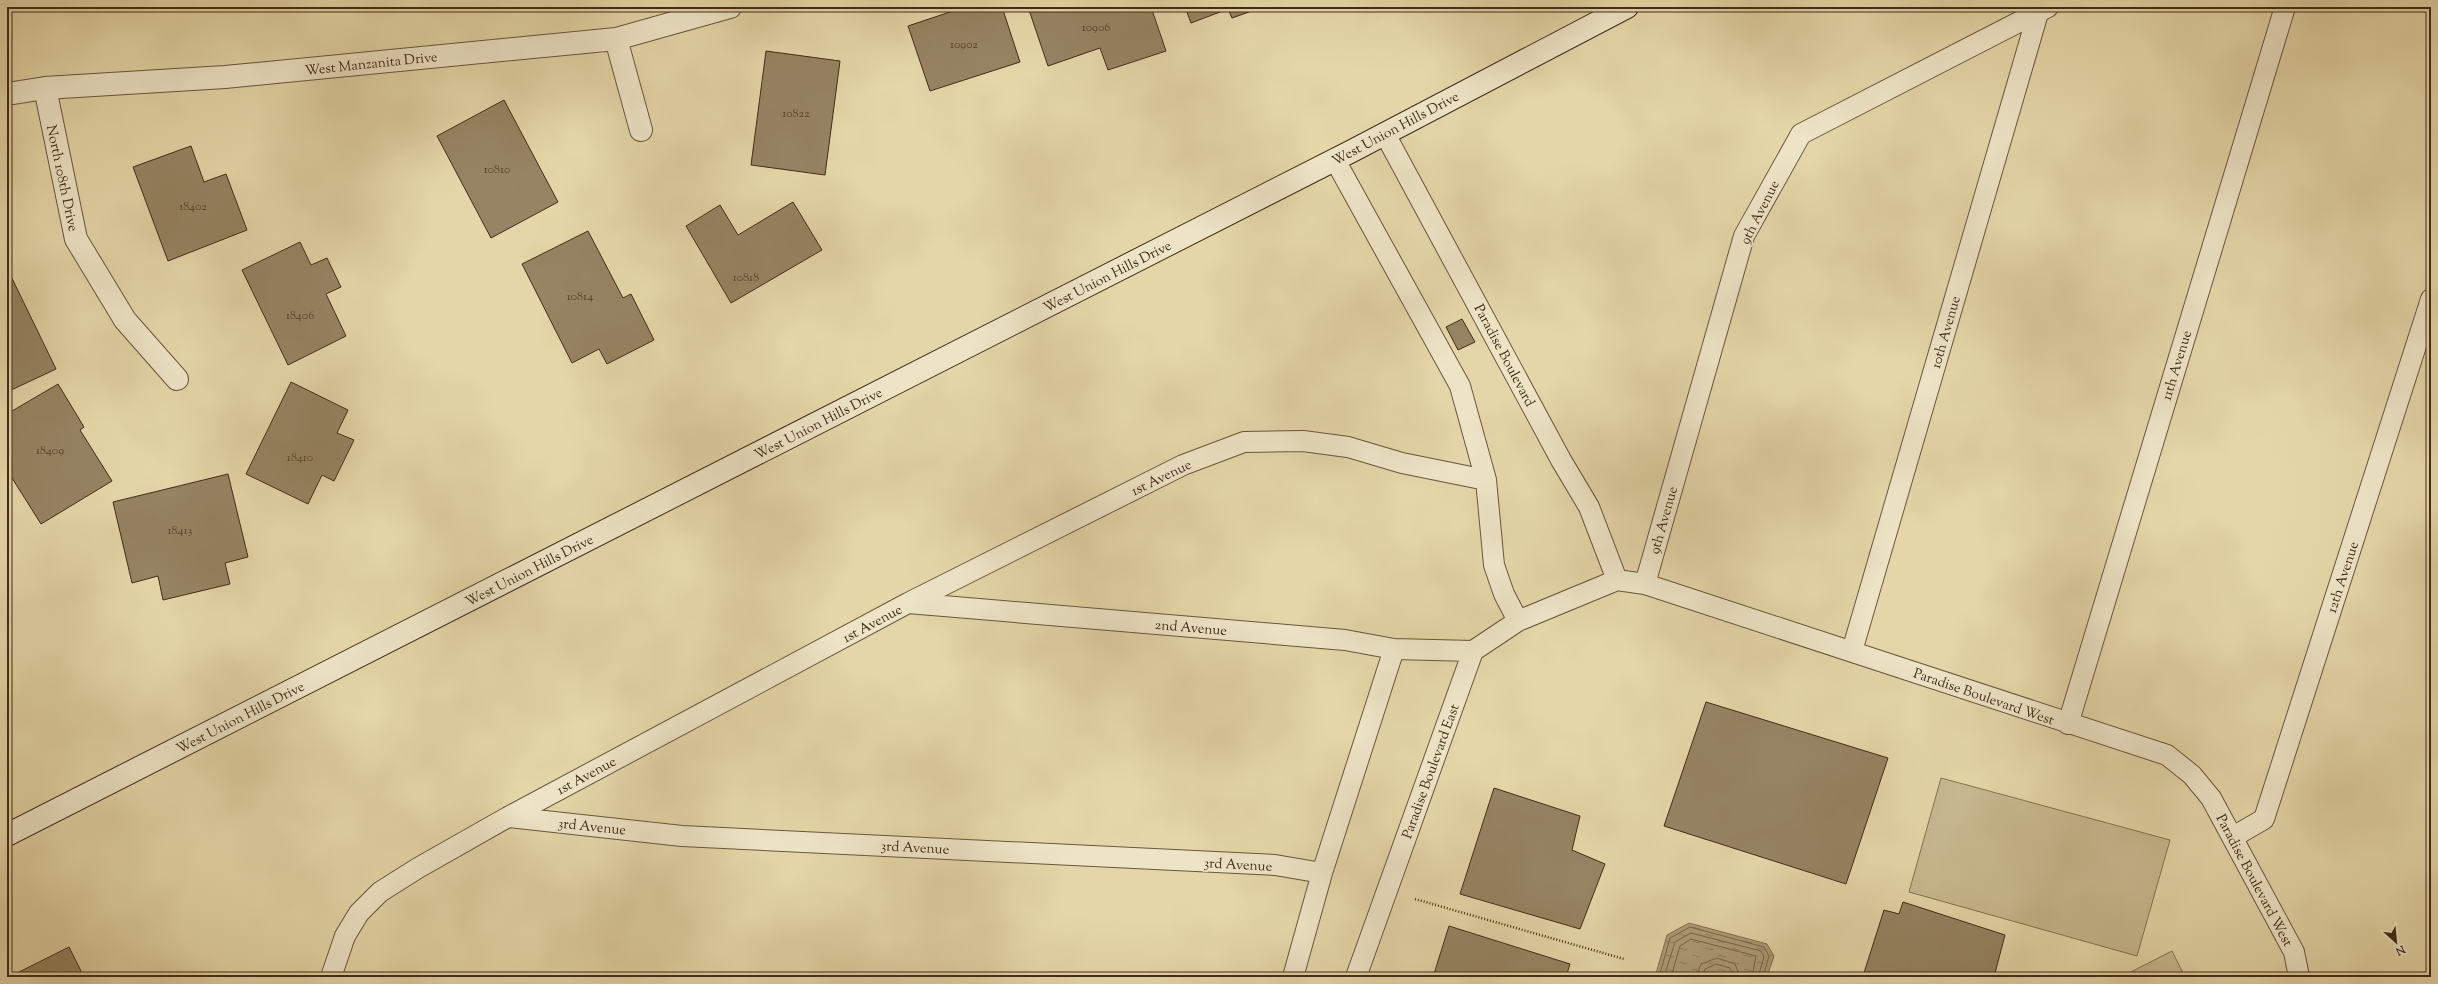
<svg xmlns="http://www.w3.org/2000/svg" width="2438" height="984" font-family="'Sorts Mill Goudy',serif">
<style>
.green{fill:#c8b990;stroke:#857254}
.water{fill:url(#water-ripples);stroke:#826f51}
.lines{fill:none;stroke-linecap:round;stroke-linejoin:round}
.shore{stroke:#786448;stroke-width:1}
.building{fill:#968463;stroke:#422b19}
.service-casing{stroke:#6a563d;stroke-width:22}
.minor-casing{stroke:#6a563d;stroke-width:24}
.secondary-casing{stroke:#422b19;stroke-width:24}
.path{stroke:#422b19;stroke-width:2.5;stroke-dasharray:1 2;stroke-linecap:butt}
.service{stroke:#ede4c6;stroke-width:20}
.minor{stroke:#ede4c6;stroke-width:22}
.secondary{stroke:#ede4c6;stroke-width:22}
.labels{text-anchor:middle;stroke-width:3.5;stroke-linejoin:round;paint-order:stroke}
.number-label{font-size:12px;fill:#57412c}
.street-label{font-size:14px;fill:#422b19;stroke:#ede4c6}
</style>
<defs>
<pattern id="water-ripples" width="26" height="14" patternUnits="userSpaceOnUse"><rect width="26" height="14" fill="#ad9c77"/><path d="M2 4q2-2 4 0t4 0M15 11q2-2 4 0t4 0" fill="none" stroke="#8e7f61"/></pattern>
</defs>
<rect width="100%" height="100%" fill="#e4d6a8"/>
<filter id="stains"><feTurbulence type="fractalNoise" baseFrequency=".005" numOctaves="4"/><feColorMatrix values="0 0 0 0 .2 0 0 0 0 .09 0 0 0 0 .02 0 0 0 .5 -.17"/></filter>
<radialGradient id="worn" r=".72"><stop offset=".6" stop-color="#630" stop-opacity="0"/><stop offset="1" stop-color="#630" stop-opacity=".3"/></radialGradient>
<!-- green -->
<path class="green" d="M1941,778L2170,840L2137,956L1909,892Z
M2172,951L2185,977H2121Z"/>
<!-- water -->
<path class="water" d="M1689,923L1767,944L1774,956L1767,977H1732L1717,973L1707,977H1655L1667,935Z"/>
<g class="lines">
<!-- shore -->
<path class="shore" d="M1659,977L1670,938L1690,927L1764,947L1769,956L1763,977
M1664,977L1675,942L1691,933L1761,951L1764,957L1758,977
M1671,977L1680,946L1691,939L1756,956L1752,977
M1696,977L1701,964L1717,958L1735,964L1740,977
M1702,977L1705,969L1716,964L1730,968L1734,977"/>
</g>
<!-- building -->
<path class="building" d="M98,7H127L99,11Z
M965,7H1002L1020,62L930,91L908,26Z
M1028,7H1151L1166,51L1108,70L1100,48L1048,66Z
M1185,7H1263L1232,18L1228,9L1191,23Z
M766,51L840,61L825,175L751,165Z
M504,100L558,202L491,238L437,136Z
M191,146L204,182L226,174L247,230L168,261L133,167Z
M793,202L822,250L731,303L686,226L720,205L738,235Z
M588,231L623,298L631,294L654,340L607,364L599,349L572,363L522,264Z
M300,242L311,265L327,258L341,287L326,294L346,336L288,365L242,270Z
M7,268L56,369L7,392Z
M1462,319L1475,342L1458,350L1446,327Z
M291,382L348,410L337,433L354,440L334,481L322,475L308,504L246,474Z
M58,384L84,427L80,430L112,481L41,524L7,470V414Z
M228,474L248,557L225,563L230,584L163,600L158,576L132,583L113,502Z
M1706,702L1888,758L1846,884L1664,826Z
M1494,788L1580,816L1572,850L1605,864L1580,929L1460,894Z
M1903,902L2005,935L1994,977L1863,976L1884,910L1899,914Z
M1449,926L1570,964L1566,977H1433Z
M69,947L84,977H9Z"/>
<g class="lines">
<defs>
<path id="service" d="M1385,134L1561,460L1589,507L1617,580
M1335,160L1460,386L1486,480L1494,565L1504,594L1518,621
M1645,584L1744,236L1801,134L2048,7
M908,603L1345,640L1394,649L1473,651
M1852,651L2038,13
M2068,724L2285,7
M508,817L682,836L1275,865L1322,873
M2233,837L2264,819L2431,299
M331,977L345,936L359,913L380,892L418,868L508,817L908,603L1183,465L1244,442L1303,441L1348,447L1402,463L1486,480
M1293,977L1322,873L1394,649
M1356,977L1473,651L1518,621L1617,580L1645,584L2167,755L2192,775L2211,798L2294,952L2299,977"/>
<path id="minor" d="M616,39L641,130
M45,88L76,239L125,320L177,379
M7,94L45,88L225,77L616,39L730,7"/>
<path id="secondary" d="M7,835L1352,151L1627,7"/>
</defs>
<!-- service casing -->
<use href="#service" class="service-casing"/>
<!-- minor casing -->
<use href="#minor" class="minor-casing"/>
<!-- secondary casing -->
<use href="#secondary" class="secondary-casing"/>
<!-- path -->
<path class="path" d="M1415,899L1624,959"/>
<!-- service -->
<use href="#service" class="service"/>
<!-- minor -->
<use href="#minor" class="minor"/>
<!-- secondary -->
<use href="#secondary" class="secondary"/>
</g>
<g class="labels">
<!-- number labels -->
<g class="number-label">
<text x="1096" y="31">10906</text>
<text x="964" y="48">10902</text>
<text x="796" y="117">10822</text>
<text x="497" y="173">10810</text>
<text x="193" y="210">18402</text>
<text x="746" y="281">10818</text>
<text x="580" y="300">10814</text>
<text x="300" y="319">18406</text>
<text x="50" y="454">18409</text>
<text x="300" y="461">18410</text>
<text x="180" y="534">18413</text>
</g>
<!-- street labels -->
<g class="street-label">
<text transform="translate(371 63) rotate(-6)" y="5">West Manzanita Drive</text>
<text transform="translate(1395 128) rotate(-28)" y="5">West Union Hills Drive</text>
<text transform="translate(63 178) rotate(78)" y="5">North 108th Drive</text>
<text transform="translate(1759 212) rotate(-63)" y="5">9th Avenue</text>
<text transform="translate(1107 276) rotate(-27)" y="5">West Union Hills Drive</text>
<text transform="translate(1945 332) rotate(-74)" y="5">10th Avenue</text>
<text transform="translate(1505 355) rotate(62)" y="5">Paradise Boulevard</text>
<text transform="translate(2176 365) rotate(-73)" y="5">11th Avenue</text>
<text transform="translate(818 423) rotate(-27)" y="5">West Union Hills Drive</text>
<text transform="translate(1161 477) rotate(-26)" y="5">1st Avenue</text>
<text transform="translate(1663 520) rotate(-74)" y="5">9th Avenue</text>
<text transform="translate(529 570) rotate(-27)" y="5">West Union Hills Drive</text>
<text transform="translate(2342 577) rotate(-72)" y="5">12th Avenue</text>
<text transform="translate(872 623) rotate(-28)" y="5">1st Avenue</text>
<text transform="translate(1191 627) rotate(5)" y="5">2nd Avenue</text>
<text transform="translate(1984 696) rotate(19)" y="5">Paradise Boulevard West</text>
<text transform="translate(240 717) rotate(-27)" y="5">West Union Hills Drive</text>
<text transform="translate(1430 771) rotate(-70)" y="5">Paradise Boulevard East</text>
<text transform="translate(586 775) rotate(-28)" y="5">1st Avenue</text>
<text transform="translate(592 826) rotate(6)" y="5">3rd Avenue</text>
<text transform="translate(915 847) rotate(3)" y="5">3rd Avenue</text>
<text transform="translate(1238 864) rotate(3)" y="5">3rd Avenue</text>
<text transform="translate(2255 880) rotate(62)" y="5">Paradise Boulevard West</text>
</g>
</g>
<!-- margin -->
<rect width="2438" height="984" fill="none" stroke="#e4d6a8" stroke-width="24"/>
<rect x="8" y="8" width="2422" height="968" fill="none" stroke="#422b19" stroke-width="2"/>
<rect x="12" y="12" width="2414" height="960" fill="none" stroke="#422b19"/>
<!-- north arrow -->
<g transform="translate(2396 942) rotate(153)" stroke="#ede4c6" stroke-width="3" paint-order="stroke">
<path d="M0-3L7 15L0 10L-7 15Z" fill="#422b19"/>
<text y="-6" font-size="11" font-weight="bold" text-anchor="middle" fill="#422b19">N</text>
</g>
<rect width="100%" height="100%" filter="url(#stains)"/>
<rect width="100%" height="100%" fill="url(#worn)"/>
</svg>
